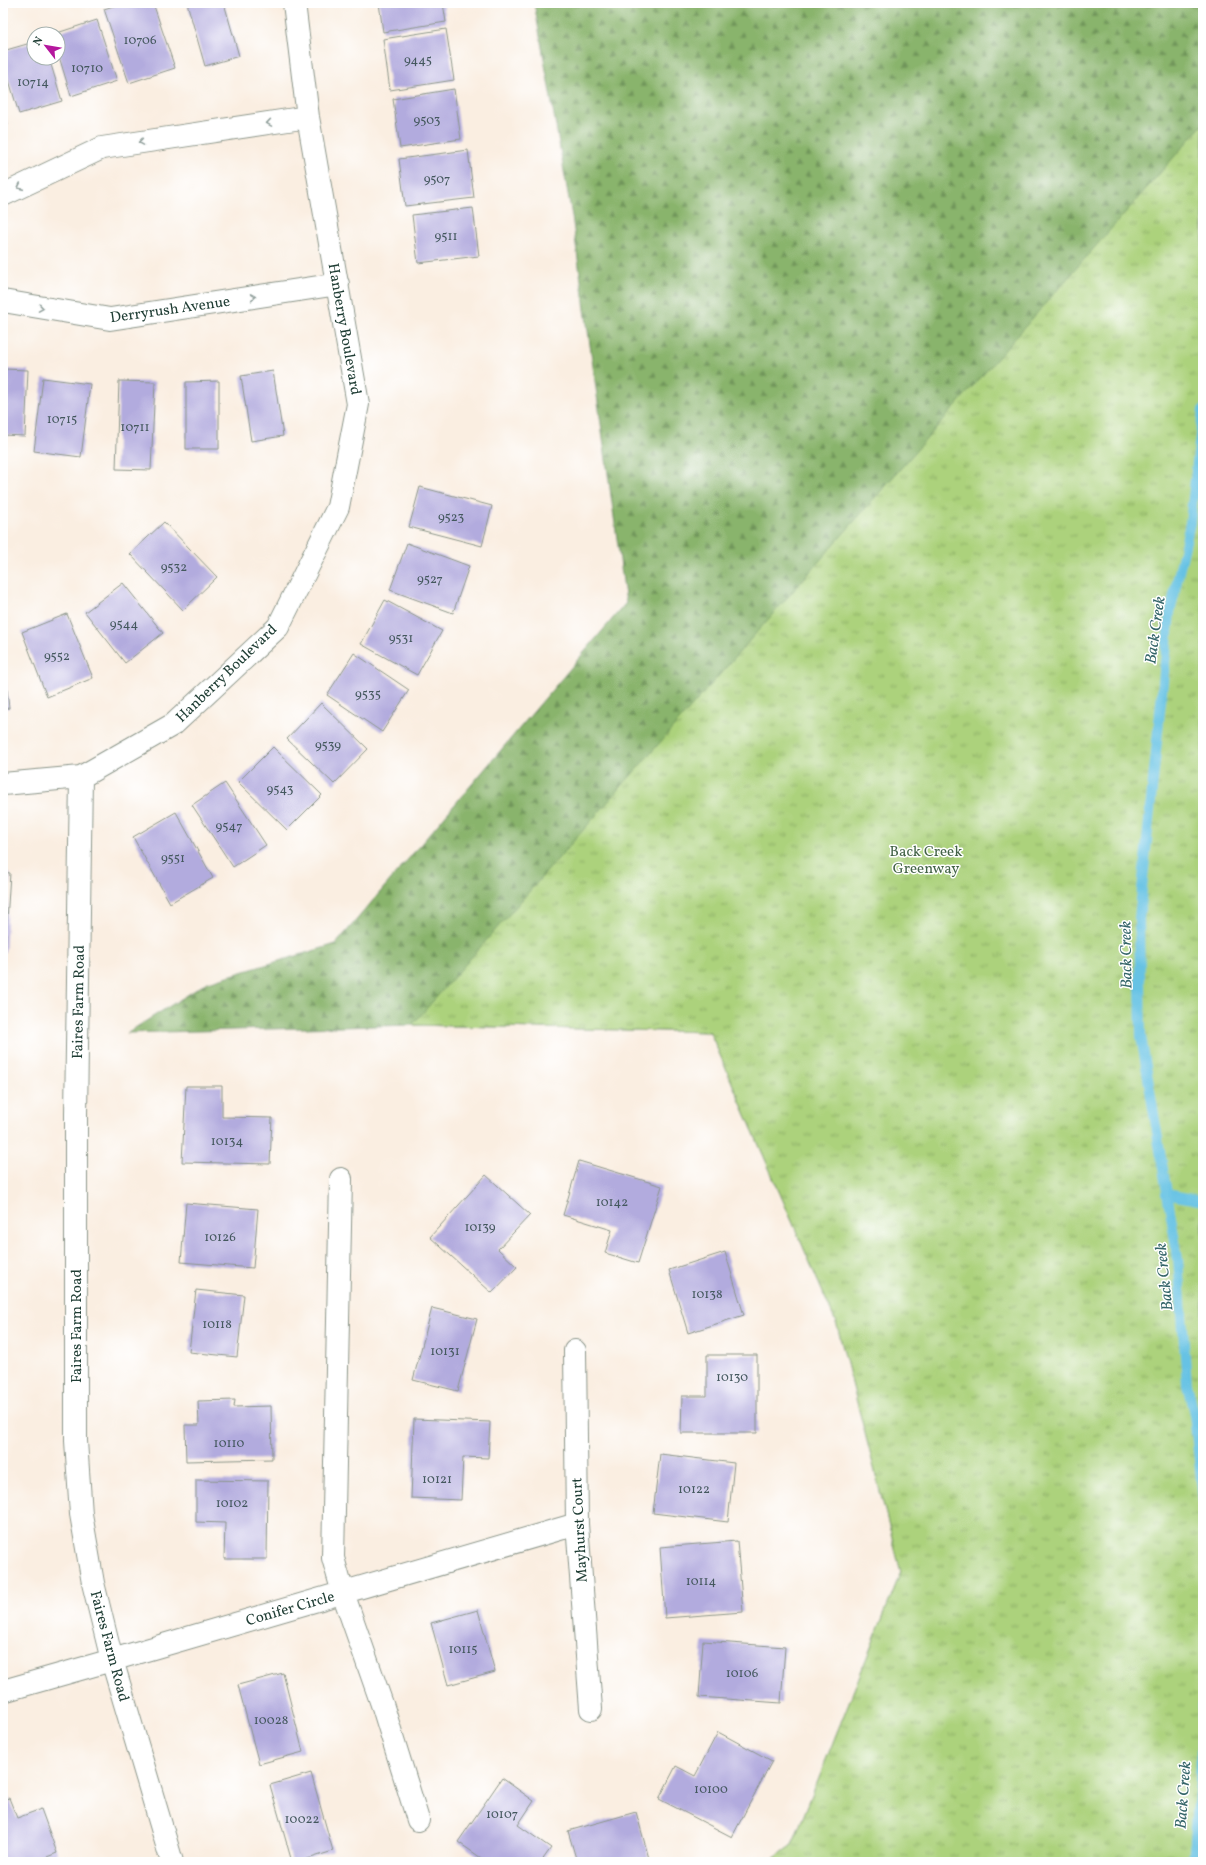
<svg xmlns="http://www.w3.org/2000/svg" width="1206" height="1865" font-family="Vollkorn,serif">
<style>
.forest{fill:url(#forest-firs);stroke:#547850}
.park{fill:url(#park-tufts);stroke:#668858}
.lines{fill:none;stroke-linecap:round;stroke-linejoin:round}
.stream{stroke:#66c2e4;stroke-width:10}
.building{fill:#b2abde}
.minor-casing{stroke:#8c968a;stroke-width:24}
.minor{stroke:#fff;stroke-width:22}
.oneway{stroke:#8f9e9a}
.labels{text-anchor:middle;stroke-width:3;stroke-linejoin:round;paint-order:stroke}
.number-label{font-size:13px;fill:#44585e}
.street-label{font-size:15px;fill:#1f3d34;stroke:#fff}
.park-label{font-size:15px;fill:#426246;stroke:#fff}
.water-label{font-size:16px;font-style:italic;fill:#346569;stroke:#fff}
</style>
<defs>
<pattern id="forest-firs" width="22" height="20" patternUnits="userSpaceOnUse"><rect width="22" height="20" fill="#89b46c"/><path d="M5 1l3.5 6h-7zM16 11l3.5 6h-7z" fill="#6f945a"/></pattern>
<pattern id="park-tufts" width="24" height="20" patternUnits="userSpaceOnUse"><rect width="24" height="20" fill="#acd27c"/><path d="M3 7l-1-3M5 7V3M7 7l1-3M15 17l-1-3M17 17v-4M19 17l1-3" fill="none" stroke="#8bac66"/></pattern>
</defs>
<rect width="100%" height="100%" fill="#fff"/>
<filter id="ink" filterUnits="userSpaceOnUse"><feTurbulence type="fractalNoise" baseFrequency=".025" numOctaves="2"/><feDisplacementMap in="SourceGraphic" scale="8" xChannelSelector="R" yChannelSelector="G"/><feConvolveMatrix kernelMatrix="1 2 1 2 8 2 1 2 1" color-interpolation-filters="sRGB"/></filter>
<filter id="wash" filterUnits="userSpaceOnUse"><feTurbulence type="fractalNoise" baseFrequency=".012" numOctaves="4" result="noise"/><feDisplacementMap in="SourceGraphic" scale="16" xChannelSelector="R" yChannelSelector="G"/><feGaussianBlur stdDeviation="0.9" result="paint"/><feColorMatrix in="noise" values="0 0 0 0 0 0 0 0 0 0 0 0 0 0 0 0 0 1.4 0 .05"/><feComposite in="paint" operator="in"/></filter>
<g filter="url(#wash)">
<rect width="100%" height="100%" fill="#faeee1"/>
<!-- forest -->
<path class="forest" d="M534,3H1203V1862H769L792,1845L901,1572L837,1325L710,1032L412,1025L127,1033L208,982L336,944L626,603L572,216Z"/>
<!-- park -->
<path class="park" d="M1203,124V1862H769L792,1845L901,1572L837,1325L710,1032L412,1025Z"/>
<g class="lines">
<!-- stream -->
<path class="stream" d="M1203,410L1190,523L1170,613L1139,919L1141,1036L1178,1259L1187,1384L1194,1414L1203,1498
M1166,1194L1203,1201
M1193,1862L1200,1782L1203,1705"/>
</g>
<g id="blocks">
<!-- building -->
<path class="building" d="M123,3H153L175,68L129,83L104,9Z
M187,3H224L239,56L205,66Z
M379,3H443L446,22L383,32Z
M97,20L117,81L71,96L58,53V34H54Z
M446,29L454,80L390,90L383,39Z
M34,42V58H49L62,101L19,114L3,60V51Z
M454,89L461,139L400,148L393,99Z
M3,109L8,125L3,127Z
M468,150L474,198L405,206L399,159Z
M473,208L479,256L418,263L412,215Z
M3,369L28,370L25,436L3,435Z
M273,371L283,436L251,441L241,376Z
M43,378L90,384L81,457L34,451Z
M119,381L155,382L151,470L116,469Z
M219,381V449H186V382Z
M420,487L492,506L482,546L409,527Z
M164,522L217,577L183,610L130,554Z
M407,543L469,566L453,613L390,590Z
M123,583L163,633L125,663L85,612Z
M385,600L442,631L417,675L361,644Z
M67,614L93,678L47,697L22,632Z
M3,653L9,708L3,709Z
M354,653L409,690L382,732L327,695Z
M321,703L368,749L334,784L287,739Z
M273,747L322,795L287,830L238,782Z
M225,783L266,845L233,867L192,805Z
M176,812L213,878L170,903L133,837Z
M3,872L10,873L5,953H3Z
M186,1086H222V1117L272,1118L270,1164L182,1162Z
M579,1161L662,1186L638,1263L605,1253L612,1230L563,1215Z
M486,1175L530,1215L498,1249L517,1267L492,1293L430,1237Z
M186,1203L258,1209L253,1268L181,1262Z
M725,1252L744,1315L688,1333L669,1270Z
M196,1290L244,1295L237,1357L189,1352Z
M432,1308L477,1319L458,1391L413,1380Z
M707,1355H757V1433H681L682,1396H707Z
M235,1400L234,1407L271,1406L272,1459L186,1461L185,1425H199L198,1401Z
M414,1419L490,1422L488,1458L463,1457L461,1500L411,1498Z
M660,1454L734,1463L728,1522L653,1513Z
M196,1480L268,1481L267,1559H224L225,1523L196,1522Z
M737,1541L743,1612L665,1618L660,1547Z
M478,1610L495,1672L448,1685L431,1623Z
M703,1641L785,1647L781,1703L699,1697Z
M283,1673L303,1752L259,1764L238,1685Z
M718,1732L772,1761L732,1837L659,1799L676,1766L695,1776Z
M311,1773L333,1851L298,1862H292L270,1785Z
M502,1778L534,1801L518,1825L551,1848L541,1862H487L458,1842Z
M9,1798L17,1818L41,1809L57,1853L34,1862H3V1800Z
M636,1812L650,1862H577L568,1831Z"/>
</g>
</g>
<g filter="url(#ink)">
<use href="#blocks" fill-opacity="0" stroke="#8c968a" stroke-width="1"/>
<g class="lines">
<defs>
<path id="minor" d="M3,195L102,148L308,117
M3,301L110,319L338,284
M81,777L76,1115V1441L81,1514L93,1583L112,1660L172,1862
M3,784L81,777L174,724L278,627L338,507L358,404L308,117L294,3
M341,1179L333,1558L343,1593L383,1707L418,1820
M575,1351L577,1524L591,1709
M3,1691L112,1660L577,1524"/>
</defs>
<!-- minor casing -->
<use href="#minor" class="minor-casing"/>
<!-- minor -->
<use href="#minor" class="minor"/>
</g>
<!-- one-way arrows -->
<defs><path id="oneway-chevron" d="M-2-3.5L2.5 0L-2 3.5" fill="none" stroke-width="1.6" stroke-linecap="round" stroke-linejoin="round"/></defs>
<g class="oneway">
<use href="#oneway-chevron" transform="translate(269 123) rotate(171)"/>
<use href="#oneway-chevron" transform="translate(141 142) rotate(171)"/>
<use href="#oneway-chevron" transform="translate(20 187) rotate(155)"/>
<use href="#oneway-chevron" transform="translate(253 297) rotate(-9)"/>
<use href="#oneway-chevron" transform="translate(41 308) rotate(9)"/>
</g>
</g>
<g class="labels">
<!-- number labels -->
<g class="number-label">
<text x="140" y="44">10706</text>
<text x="418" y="64">9445</text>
<text x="87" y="72">10710</text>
<text x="33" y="86">10714</text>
<text x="427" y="124">9503</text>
<text x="437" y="183">9507</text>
<text x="446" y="240">9511</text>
<text x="62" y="423">10715</text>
<text x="135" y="431">10711</text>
<text x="451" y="521">9523</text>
<text x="174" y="571">9532</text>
<text x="430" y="583">9527</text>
<text x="124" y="628">9544</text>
<text x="401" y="642">9531</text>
<text x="57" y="660">9552</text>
<text x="368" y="698">9535</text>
<text x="328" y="749">9539</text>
<text x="280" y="793">9543</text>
<text x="229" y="830">9547</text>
<text x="173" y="862">9551</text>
<text x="227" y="1145">10134</text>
<text x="612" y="1206">10142</text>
<text x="480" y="1231">10139</text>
<text x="220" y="1241">10126</text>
<text x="707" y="1298">10138</text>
<text x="217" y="1328">10118</text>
<text x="445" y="1355">10131</text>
<text x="732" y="1381">10130</text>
<text x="229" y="1447">10110</text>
<text x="437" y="1483">10121</text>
<text x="694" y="1493">10122</text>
<text x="232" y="1507">10102</text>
<text x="701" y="1585">10114</text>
<text x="463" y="1653">10115</text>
<text x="742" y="1677">10106</text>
<text x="271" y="1724">10028</text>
<text x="711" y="1793">10100</text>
<text x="502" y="1818">10107</text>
<text x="302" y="1823">10022</text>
</g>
<!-- street labels -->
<g class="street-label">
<text transform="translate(170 309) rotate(-8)" y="5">Derryrush Avenue</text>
<text transform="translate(345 329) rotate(80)" y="5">Hanberry Boulevard</text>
<text transform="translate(226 673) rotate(-44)" y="5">Hanberry Boulevard</text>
<text transform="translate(78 1002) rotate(-89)" y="5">Faires Farm Road</text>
<text transform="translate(76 1326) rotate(-90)" y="5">Faires Farm Road</text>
<text transform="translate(579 1530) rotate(-93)" y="5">Mayhurst Court</text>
<text transform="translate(290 1608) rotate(-16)" y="5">Conifer Circle</text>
<text transform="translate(110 1646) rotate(75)" y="5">Faires Farm Road</text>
</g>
<!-- park labels -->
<g class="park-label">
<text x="926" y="856">Back Creek<tspan x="926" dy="17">Greenway</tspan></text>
</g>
<!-- water labels -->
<g class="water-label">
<text transform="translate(1154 630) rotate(-82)" y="6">Back Creek</text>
<text transform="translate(1125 955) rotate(-91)" y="6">Back Creek</text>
<text transform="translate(1163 1277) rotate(-96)" y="6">Back Creek</text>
<text transform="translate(1182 1795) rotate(-86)" y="6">Back Creek</text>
</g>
</g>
<!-- margin -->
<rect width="1206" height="1865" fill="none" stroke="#fff" stroke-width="16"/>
<!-- north arrow -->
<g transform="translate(46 46) rotate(301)"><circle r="19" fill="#ffffff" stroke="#a5b1ae"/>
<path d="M0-3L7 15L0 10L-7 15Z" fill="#b5179e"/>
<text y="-6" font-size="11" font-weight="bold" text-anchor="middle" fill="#1f3d34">N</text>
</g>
</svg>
